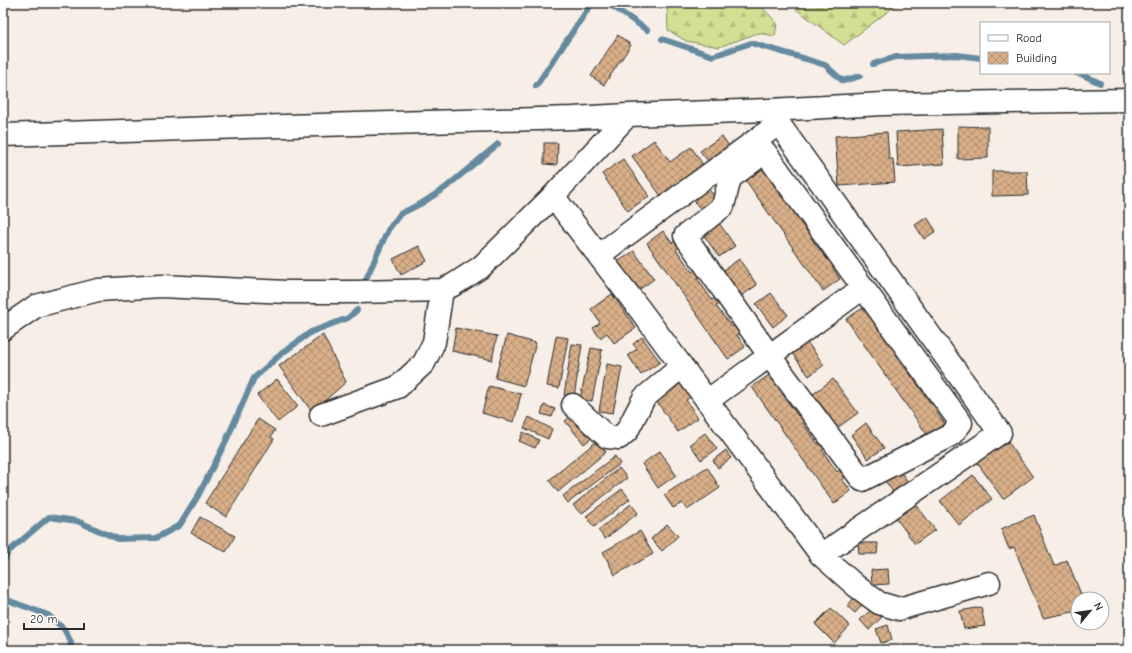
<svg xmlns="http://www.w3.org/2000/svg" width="1132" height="653" font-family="'Comic Neue',sans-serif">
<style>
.forest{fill:url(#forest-firs);stroke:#7f865f}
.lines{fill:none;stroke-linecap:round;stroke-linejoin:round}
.stream{stroke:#658a9f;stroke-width:6}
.building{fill:url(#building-cross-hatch);stroke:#2b2b2b}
.minor-casing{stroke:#2b2b2b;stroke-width:25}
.minor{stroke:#fff;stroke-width:22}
</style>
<defs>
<pattern id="forest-firs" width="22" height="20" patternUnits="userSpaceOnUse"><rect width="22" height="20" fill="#d3e093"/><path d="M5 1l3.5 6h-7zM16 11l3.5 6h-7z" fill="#b5c07f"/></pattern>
<pattern id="building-cross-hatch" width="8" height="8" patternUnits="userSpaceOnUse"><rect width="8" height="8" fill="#d8af89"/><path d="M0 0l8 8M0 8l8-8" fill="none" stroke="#af8f70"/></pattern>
</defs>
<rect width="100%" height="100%" fill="#f7efe7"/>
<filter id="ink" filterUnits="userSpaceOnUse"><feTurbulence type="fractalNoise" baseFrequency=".025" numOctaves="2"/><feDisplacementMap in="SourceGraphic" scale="8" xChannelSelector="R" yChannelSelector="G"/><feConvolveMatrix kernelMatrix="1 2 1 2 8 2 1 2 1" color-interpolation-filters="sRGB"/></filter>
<g filter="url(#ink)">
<!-- forest -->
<path class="forest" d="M667,3H758L777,23L775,36L758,33L719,47L686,41L668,30Z
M802,3H899L844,45L796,9Z"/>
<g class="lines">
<!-- stream -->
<path class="stream" d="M608,3L647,30
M662,39L713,56L751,43L806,59L825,65L843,81L860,76
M873,64L895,57L957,55L981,58
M1076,73L1081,74L1100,83
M536,86L592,3
M366,279L388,230L400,214L422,203L445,188L498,144
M3,563L8,552L49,517L77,521L118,539L156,538L180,525L198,496L226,441L254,378L281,354L311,332L348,318L357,310
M3,596L10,601L48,615L64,629L71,642L70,650"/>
</g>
<!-- building -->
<path class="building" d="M618,35L631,45L604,85L591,76Z
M958,126L988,127V158L958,159Z
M942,129L944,164L898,167L896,132Z
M887,132L889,159H893L895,182L839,186L835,136Z
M722,136L729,146L708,161L700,151Z
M654,140L670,162L691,147L704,166L661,196L632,156Z
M544,143H558L557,165L544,164Z
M623,159L649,196L628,211L602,174Z
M758,163L767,175L770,174L774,179L771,181L787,204L790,202L795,208L792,210L807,232L811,230L815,236L811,238L827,259L830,257L835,265L832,267L840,279L823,291L742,175Z
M992,171H1027L1028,195L992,196Z
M707,187L717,200L702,211L692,198Z
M927,217L936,231L924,239L915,225Z
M719,223L735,246L719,257L703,234Z
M663,231L672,243L675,241L679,247L676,249L692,272L695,270L700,276L697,278L712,300L716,298L720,304L716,306L732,327L735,325L740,333L737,335L745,347L728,359L647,243Z
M419,246L427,261L401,275L393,259Z
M634,251L654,279L636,292L616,263Z
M739,259L757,285L740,297L721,272Z
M771,293L788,315L773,327L756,304Z
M612,294L636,328L614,343L607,333L600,338L593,328L600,323L591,309Z
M863,308L872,320L875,318L879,324L876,326L892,348L895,346L899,352L896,355L912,377L915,374L919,380L916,382L931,404L934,402L939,409L936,411L945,424L928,436L846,319Z
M456,328L497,336L492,360L452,351Z
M323,335L346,382L312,412L279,366Z
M507,335L536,343L524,386L495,378Z
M556,336L568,338L559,388L547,386Z
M642,337L660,362L641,375L628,355L637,349L633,344Z
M807,342L824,365L809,376L792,353Z
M572,344L582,345L574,397L564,395Z
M591,348L602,350L592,401L580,399Z
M607,364L622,367L613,413L599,411Z
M769,375L778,387L780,385L784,391L782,393L798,416L801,414L805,420L802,422L818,444L821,442L825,448L822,450L837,472L840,469L845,477L842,479L851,491L834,504L752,387Z
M277,379L298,406L278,422L257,395Z
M833,379L858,413L837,428L813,394Z
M679,382L690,397L686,400L698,418L678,432L655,399Z
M489,386L521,394L514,422L482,413Z
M544,405L555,409L552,417L541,414Z
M573,414L593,437L584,444L565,421Z
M529,417L552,429L548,439L524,428Z
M258,419L275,430L271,437L274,439L226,517L205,503Z
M866,423L884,448L868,459L851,435Z
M523,432L539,440L535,448L519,441Z
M705,433L717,449L701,460L690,444Z
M1006,439L1033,477L1003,499L976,461Z
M597,441L606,452L558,492L549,480Z
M726,450L731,458L718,468L713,460Z
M660,451L676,475L658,488L642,464Z
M615,456L620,464L568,503L563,496Z
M707,467L720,488L687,510L682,503L673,508L664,495Z
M619,468L627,478L581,514L573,505Z
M900,471L909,483L894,493L885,481Z
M973,475L992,499L959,525L940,501Z
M622,489L630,499L594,527L586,516Z
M631,504L638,513L605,539L598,530Z
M916,504L935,530L915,544L896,518Z
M1034,515L1054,566L1067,560L1083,599H1078V611L1043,618L1014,547L1009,549L1001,529Z
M200,517L235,536L226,552L191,533Z
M667,524L678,536L662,551L651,539Z
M640,531L653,554L615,575L603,552Z
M858,543H878L877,554H859Z
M888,569L889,584L872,585L871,570Z
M855,597L863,604L855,613L847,606Z
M981,607L985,626L964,629L960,611Z
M831,608L850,626L834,643L815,624Z
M873,608L882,617L869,630L860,620Z
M888,625L892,640L881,643L876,629Z"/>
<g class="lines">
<defs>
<path id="minor" d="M3,135L245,127L573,118L628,115L769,110L883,104L1129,100
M765,152L961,423L951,435L862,480L769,355L685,236L723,206L730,178Z
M553,196L641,311L821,555L1000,433L769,110
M599,255L778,124
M3,329L36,306L98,290L161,286L288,292H356L442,290L453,285L481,267L553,196L628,115
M707,401L863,288
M573,405L607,437L619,438L627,431L644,398L681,367
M321,415L398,387L424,363L434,342L442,290
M821,555L856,586L879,603L899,609L989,583"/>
</defs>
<!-- minor casing -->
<use href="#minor" class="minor-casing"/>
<!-- minor -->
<use href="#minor" class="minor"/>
</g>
</g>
<!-- margin -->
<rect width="1132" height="653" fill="none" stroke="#fff" stroke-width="16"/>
<rect x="8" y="8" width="1116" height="637" fill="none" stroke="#2b2b2b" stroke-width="1.5" filter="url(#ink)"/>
<!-- legend -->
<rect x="980" y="22" width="130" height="52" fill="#ffffff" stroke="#aaaaaa"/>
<rect x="988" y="35" width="20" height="6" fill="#ffffff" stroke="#aaaaaa"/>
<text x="1016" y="42" font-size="12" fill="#2b2b2b">Road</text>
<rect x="988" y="52" width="20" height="12" fill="url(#building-cross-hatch)" stroke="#aaaaaa"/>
<text x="1016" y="62" font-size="12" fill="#2b2b2b">Building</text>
<!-- north arrow -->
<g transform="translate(1090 611) rotate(61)"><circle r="19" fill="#ffffff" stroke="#aaaaaa"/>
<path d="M0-3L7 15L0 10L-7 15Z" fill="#2b2b2b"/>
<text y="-6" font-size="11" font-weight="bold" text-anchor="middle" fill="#2b2b2b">N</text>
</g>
<!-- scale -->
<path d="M24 623v6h60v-6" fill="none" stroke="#2b2b2b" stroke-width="2"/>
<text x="30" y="623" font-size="12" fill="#2b2b2b" stroke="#ffffff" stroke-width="3" paint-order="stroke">20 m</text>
</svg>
